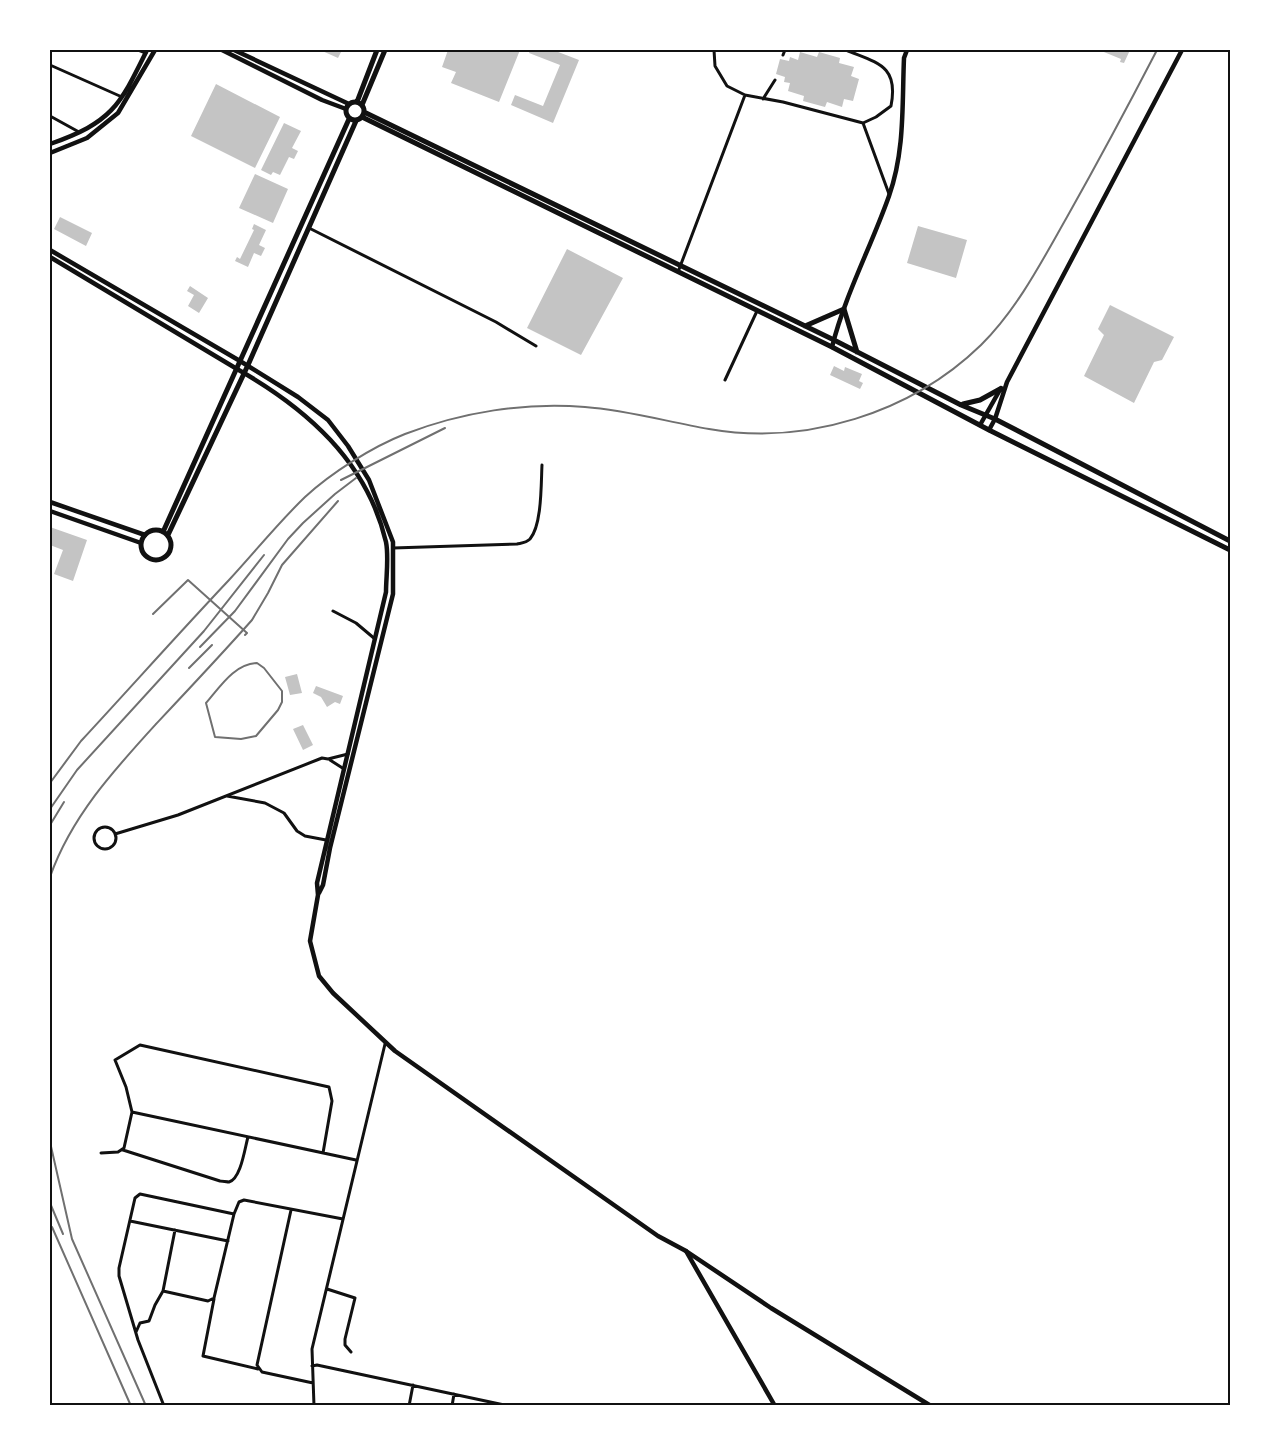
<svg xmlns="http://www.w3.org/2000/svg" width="1280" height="1455" font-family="'Source Sans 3',sans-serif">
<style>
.building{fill:#c4c4c4}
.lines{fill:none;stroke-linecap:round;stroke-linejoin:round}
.minor{stroke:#111;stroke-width:3}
.tertiary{stroke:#111;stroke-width:4.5}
.secondary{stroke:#111;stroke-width:4.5}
.primary{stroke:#111;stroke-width:5}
.rail{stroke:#707070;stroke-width:2}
.neatline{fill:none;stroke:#111;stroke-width:2}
</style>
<rect width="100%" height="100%" fill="#fff"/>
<!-- building -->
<path class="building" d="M320,50H342L338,58Z
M448,50H520L499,102L451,83L456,72L442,67Z
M530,50H553L579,60L553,123L511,105L515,95L543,106L560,65L529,53Z
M1099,50H1130L1124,63L1120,62L1121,59Z
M800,52L817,57L819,52L840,58L839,63L854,67L851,76L859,79L853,101L844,99L842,107L827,102L825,107L803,101L804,96L788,91L790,83L784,82L785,77L776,74L780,59L789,61L790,57L798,60Z
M216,84L280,117L255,168L191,136Z
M284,123L301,131L292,148L298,151L294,159L289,157L280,175L273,172L271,175L261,170Z
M255,174L288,189L273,223L239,208Z
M60,217L92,233L86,246L54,229Z
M254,224L266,230L259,245L265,248L261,256L254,253L248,267L235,261L237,257L240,259L254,230L252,229Z
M918,226L967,240L956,278L907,263Z
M567,249L623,278L581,355L527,328Z
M190,286L208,298L199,313L188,306L194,295L187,291Z
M1110,305L1174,337L1162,360L1154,362L1134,403L1084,376L1104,335L1098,329Z
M834,366L844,371L845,367L862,374L859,381L863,383L860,389L830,375Z
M50,527L87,540L73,581L54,574L63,550L50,545Z
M297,674L302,693L290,695L285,677Z
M316,686L343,696L340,704L335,702L327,707L321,697L313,693Z
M303,725L313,745L303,750L293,729Z"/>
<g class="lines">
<!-- minor -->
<path class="minor" d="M138,50L146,53
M714,50L715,66L727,86L745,95L783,102L863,123L876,117L891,106C899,65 877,63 846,50
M783,55L785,50
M50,65L122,97
M763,99L775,80
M50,116L79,132
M863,123L889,194
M309,228L496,322L536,346
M678,272L745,95
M725,380L757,311
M393,548L517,544C521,543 526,543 530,539C542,525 541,484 542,465
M333,611L356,623L375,639
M330,760L344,769
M227,796L265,803L284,813L297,831L305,836L326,840
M94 838a11 11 0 1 1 22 0a11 11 0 1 1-22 0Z
M115,834L178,815L322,758L328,759L348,754
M132,1112L356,1160
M123,1150L220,1181C221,1181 228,1182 229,1182C241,1179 245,1147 248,1137
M101,1153L118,1152L124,1148L132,1112L126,1087L115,1060L140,1045L329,1087L332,1101L323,1153
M291,1210L257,1365L262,1372L313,1383
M130,1221L228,1241
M327,1289L355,1298L345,1339V1345L351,1352
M163,1291L208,1301L214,1298L234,1214L239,1202L244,1200L343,1219
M214,1299L203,1356L258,1369
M136,1332L140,1323L149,1321L155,1305L163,1291L175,1230
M312,1366L317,1365L509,1406
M164,1406L138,1340L119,1276V1268L135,1198L140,1194L234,1214
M314,1406L312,1349L385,1044
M409,1406L413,1385
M452,1406L454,1394"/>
<!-- tertiary -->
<path class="tertiary" d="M222,50L322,100L346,109
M234,50L349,104
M50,144C112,122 119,107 147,50
M50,153L87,138L118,113L155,50
M50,250L240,361
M50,257L237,369
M832,347C845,295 871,247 889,196C905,151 902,104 904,58L907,50
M980,425L1001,388
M989,430L995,419L1007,382L1182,50
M686,1251L771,1308L931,1406"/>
<!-- secondary -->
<path class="secondary" d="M240,361L298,397L328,420L348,446L369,480L393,542V594L330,848L323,885L319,893
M237,369C306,408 367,461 386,542C389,557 386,577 386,592L317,883L318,895L310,941L319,976L333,993L395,1051L658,1236L686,1251L775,1406
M50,502L145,535
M50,511L141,543"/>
<!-- primary -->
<path class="primary" d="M346 111a9 9 0 1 1 18 0a9 9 0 1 1-18 0Z
M357,102L377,50
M362,105L385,50
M364,112L834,340L961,405L995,419L1230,541
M362,117L832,347L989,430L1230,550
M805,326L844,309L857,352
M963,404L980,400L1000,389
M141 545a15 15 0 1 1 30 0a15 15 0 1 1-30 0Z
M163,532L349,119
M168,535L248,365L356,121"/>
<!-- rail -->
<path class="rail" d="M341,480L445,428
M153,614L188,580L247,633L245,635
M200,647L235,611L288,539L303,523L335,494L356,478
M257,663L264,668L282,691V702L278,710L256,736L241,739L215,737L206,703C220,687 234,664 257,663Z
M189,668L212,645
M50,783L81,741C131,687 179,633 229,580C254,553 278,523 305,497C331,473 372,447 405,434C462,412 525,402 585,407C627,410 668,422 709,429C806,446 911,413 981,345C1018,308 1042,261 1067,217C1098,162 1128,106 1157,50
M50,809L77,770L204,631L264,555
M50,825L64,802
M50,877C71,817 114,770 156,724C188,690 221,655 252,620L268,593L282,565L338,501
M50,1142L72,1239L146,1406
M50,1203L63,1234
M52,1227L131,1406"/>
</g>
<!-- border -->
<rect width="1280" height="1455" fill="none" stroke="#ffffff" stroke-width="102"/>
<rect x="51" y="51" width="1178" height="1353" class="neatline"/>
</svg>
